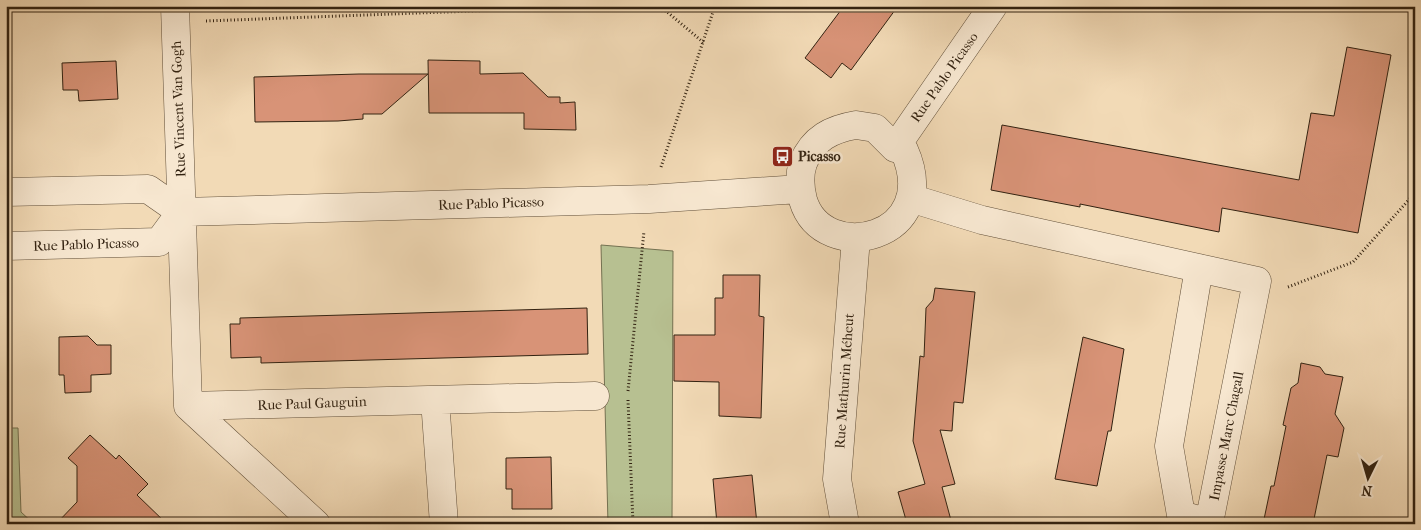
<svg xmlns="http://www.w3.org/2000/svg" width="1421" height="530" font-family="'IM FELL French Canon',serif">
<style>
.green{fill:#b7c091;stroke:#747151}
.building{fill:#d89377;stroke:#322211}
.lines{fill:none;stroke-linecap:round;stroke-linejoin:round}
.street-casing{stroke:#62503a;stroke-width:29}
.path{stroke:#322211;stroke-width:3;stroke-dasharray:1 2.5;stroke-linecap:butt}
.street{stroke:#f7e7d0;stroke-width:28}
.labels{text-anchor:middle;stroke-width:5;stroke-linejoin:round;paint-order:stroke}
.street-label{font-size:14px;fill:#322211;stroke:#f7e7d0}
.poi-label{font-size:14px;font-weight:bold;fill:#322211;stroke:#f7e7d0;text-anchor:start}
</style>
<rect width="100%" height="100%" fill="#f2dab6"/>
<filter id="stains"><feTurbulence type="fractalNoise" baseFrequency=".004" numOctaves="4"/><feColorMatrix values="0 0 0 0 .2 0 0 0 0 .09 0 0 0 0 .02 0 0 0 .5 -.17"/></filter>
<radialGradient id="worn" r=".72"><stop offset=".6" stop-color="#630" stop-opacity="0"/><stop offset="1" stop-color="#630" stop-opacity=".3"/></radialGradient>
<!-- green -->
<path class="green" d="M601,245L673,251L672,524H608Z
M6,428H18L21,512L34,524H6Z"/>
<!-- building -->
<path class="building" d="M844,6H898L851,70L842,63L831,78L805,58Z
M1347,47L1391,55L1358,233L1222,208L1219,232L1080,204V207L991,190L1002,125L1299,180L1311,113L1334,116Z
M428,60L480,61V74L523,73L548,97H560V103L575,102L576,130L524,129V113H429Z
M116,61L118,99L79,101L78,90H63L62,63Z
M359,74H428L382,114H363V119L338,121L255,122L254,77Z
M723,275H760L759,316L764,317L761,418L719,416V382L674,381V335H715V298H723Z
M935,288L975,292L963,403L954,402L952,431L940,430L955,484L942,487L952,524H920L906,520L898,492L925,484L913,441L920,356L924,357L926,308L933,300Z
M587,308L588,354L261,363V357L231,358L230,324H240V318Z
M88,336L97,345H111V374L91,375V392L65,393L64,375H59V337Z
M1083,337L1124,349L1111,431H1108L1097,486L1055,479Z
M1301,363L1320,367L1325,374L1343,377L1335,414L1344,428L1338,457L1327,455L1313,524H1263L1271,486H1274L1286,426L1283,425L1291,388L1298,383Z
M90,435L116,459L119,455L148,484L137,495L167,524H56L77,502V466L68,458Z
M551,457L552,509H512V489H506V458Z
M752,475L757,524H717L713,479Z"/>
<g class="lines">
<defs>
<path id="street" d="M175,6L188,406L595,396
M856,125L875,128L895,148L904,150C944,239 823,267 803,200C800,188 799,175 803,163C813,138 832,129 856,125Z
M895,148L993,6
M6,192L148,189L181,212L649,199L800,189
M910,198L982,220L1257,281L1209,523L1181,515L1169,446L1199,268
M6,246L159,242L181,212
M435,400L444,524
M188,406L316,524
M845,524L837,479L856,238"/>
</defs>
<!-- street casing -->
<use href="#street" class="street-casing"/>
<!-- path -->
<path class="path" d="M609,6L666,11L704,43
M206,21L605,6
M661,167L715,6
M1288,287L1353,262L1415,193
M628,391L644,231
M628,400L633,524"/>
<!-- street -->
<use href="#street" class="street"/>
</g>
<!-- icons -->
<defs>
<symbol id="bus-square" viewBox="-11 -11 22 22"><rect x="-9" y="-9" width="18" height="18" rx="4" fill="#8f2418" stroke="#f7e7d0"/><path d="M-5-6H5V4H4V6H2V4H-2V6H-4V4H-5ZM-3.5-4V0h7V-4ZM-3.5 1.2v1.5H-2V1.2ZM2 1.2v1.5H3.5V1.2Z" fill="#fff"/></symbol>
</defs>
<g fill-rule="evenodd">
<use href="#bus-square" x="770" y="144" width="25" height="25"/>
</g>
<g class="labels">
<!-- street labels -->
<g class="street-label">
<text transform="translate(944 77) rotate(-55)" y="5">Rue Pablo Picasso</text>
<text transform="translate(178 109) rotate(-92)" y="5">Rue Vincent Van Gogh</text>
<text transform="translate(491 203) rotate(-2)" y="5">Rue Pablo Picasso</text>
<text transform="translate(86 244) rotate(-2)" y="5">Rue Pablo Picasso</text>
<text transform="translate(844 381) rotate(-86)" y="5">Rue Mathurin Méheut</text>
<text transform="translate(312 403) rotate(-2)" y="5">Rue Paul Gauguin</text>
<text transform="translate(1226 436) rotate(-79)" y="5">Impasse Marc Chagall</text>
</g>
<!-- poi labels -->
<g class="poi-label">
<text x="798" y="161">Picasso</text>
</g>
</g>
<!-- margin -->
<rect width="1421" height="530" fill="none" stroke="#f2dab6" stroke-width="25"/>
<rect x="8" y="8" width="1406" height="515" fill="none" stroke="#322211" stroke-width="2.5"/>
<rect x="12" y="12" width="1396" height="505" fill="none" stroke="#322211"/>
<!-- north arrow -->
<g transform="translate(1368 478) rotate(185)" stroke="#f7e7d0" stroke-width="4" paint-order="stroke">
<path d="M0-4L9 19L0 12L-9 19Z" fill="#322211"/>
<text y="-8" font-size="14" font-weight="bold" text-anchor="middle" fill="#322211">N</text>
</g>
<rect width="100%" height="100%" filter="url(#stains)"/>
<rect width="100%" height="100%" fill="url(#worn)"/>
</svg>
